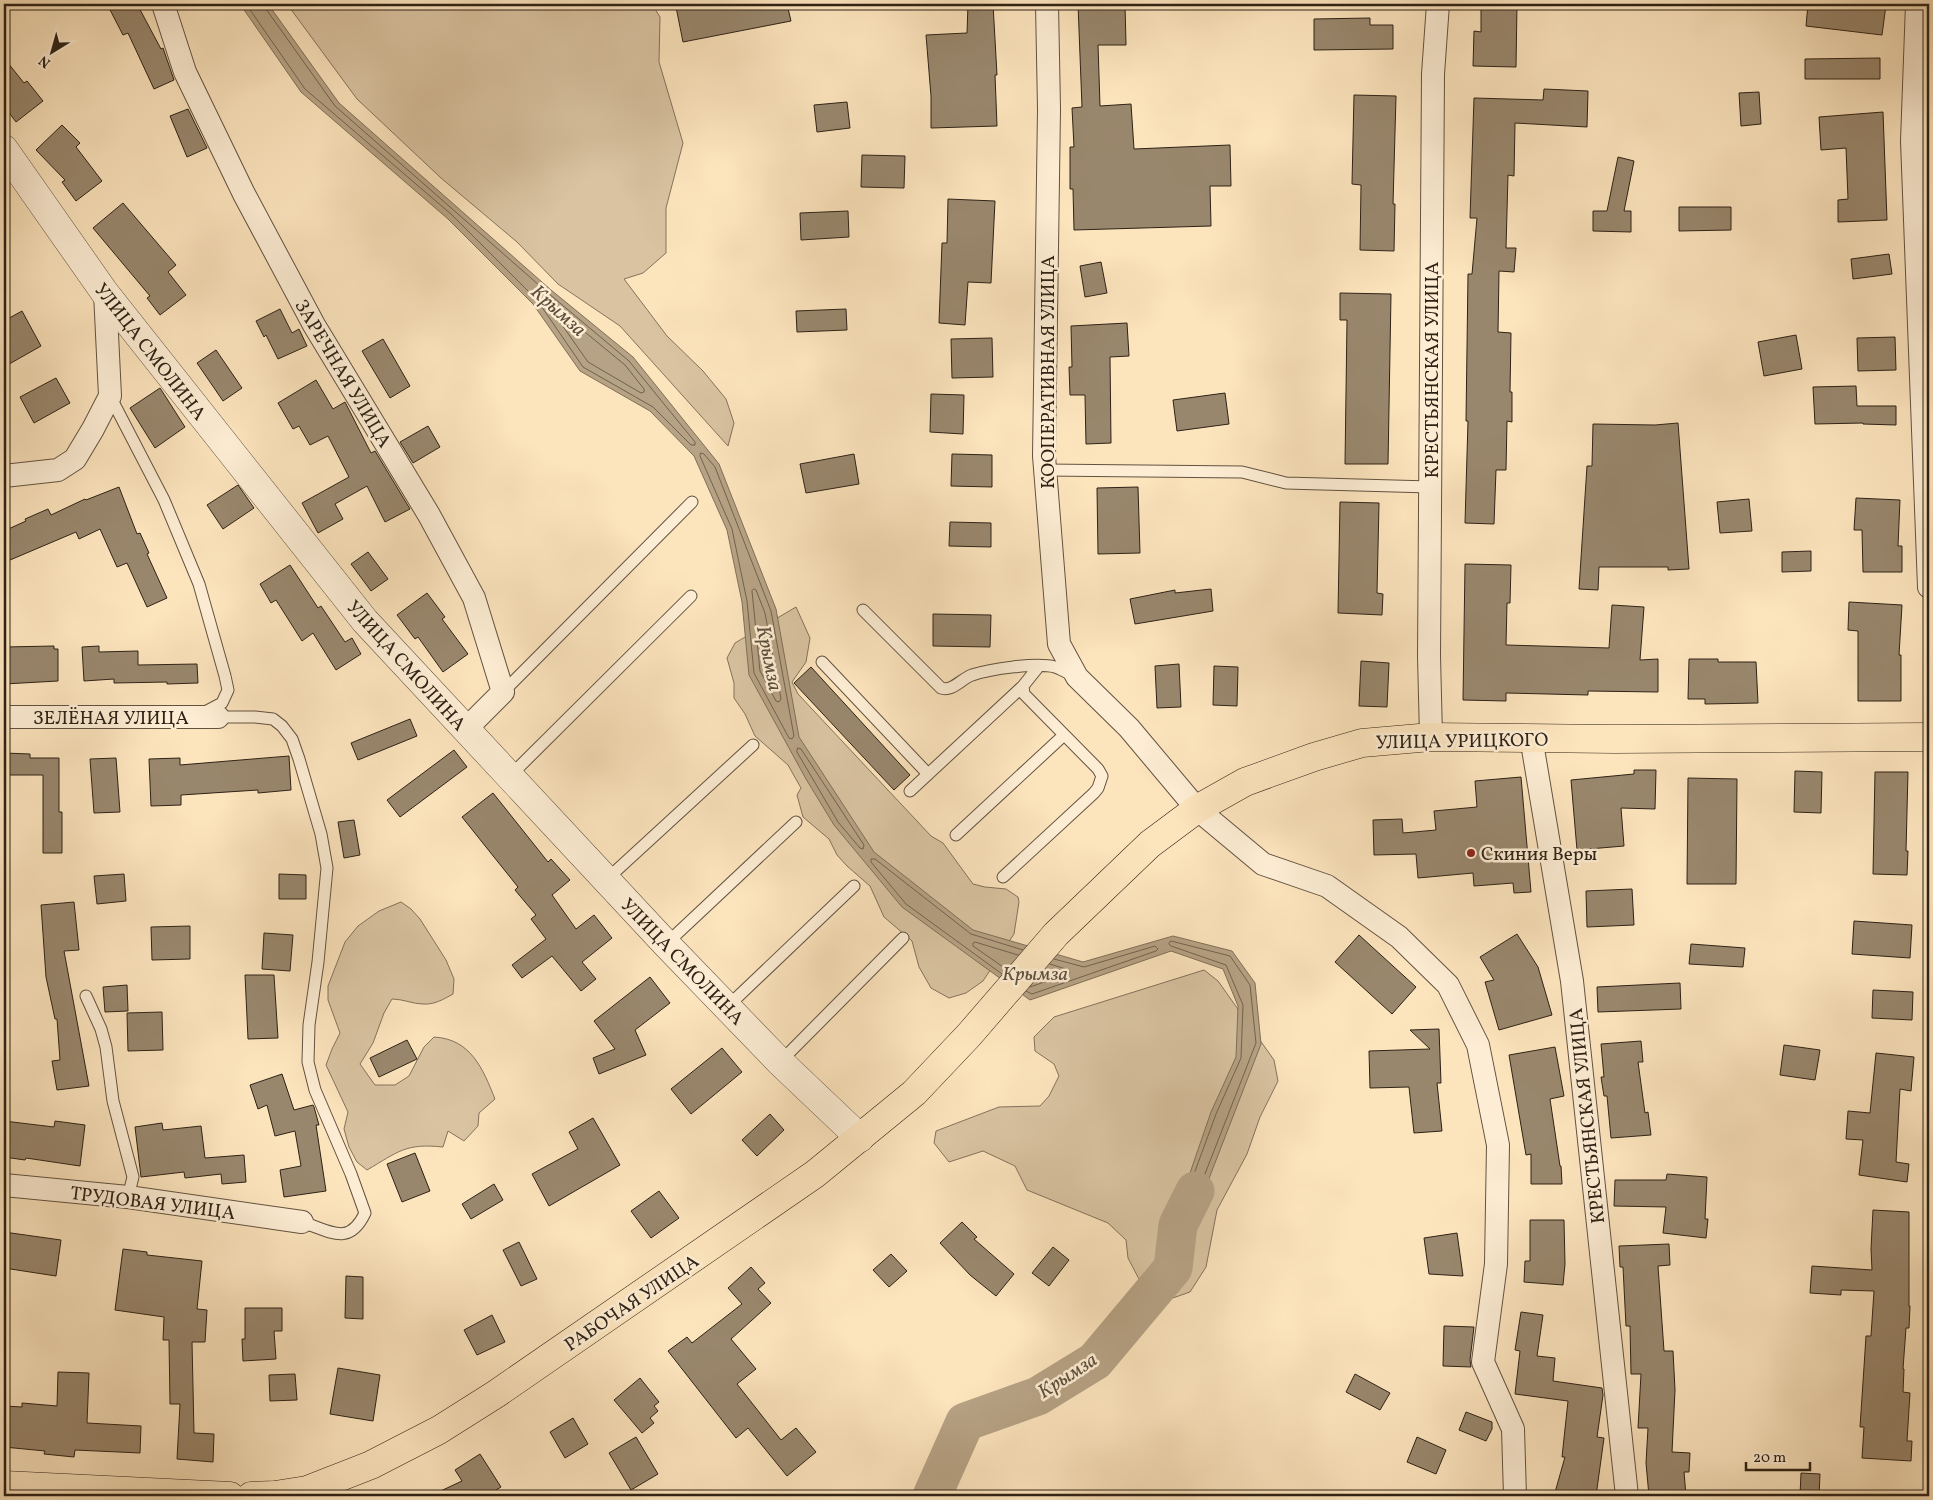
<svg xmlns="http://www.w3.org/2000/svg" width="1933" height="1500" font-family="Vollkorn,serif">
<style>
.green{fill:#d9c3a1;stroke:#84725c}
.water{fill:#b6a284;stroke:#806f58}
.lines{fill:none;stroke-linecap:round;stroke-linejoin:round}
.shore{stroke:#72624d;stroke-width:1}
.river{stroke:#b6a284;stroke-width:39}
.building{fill:#99876d;stroke:#2e2216}
.service-casing{stroke:#625240;stroke-width:13}
.minor-casing{stroke:#625240;stroke-width:24}
.tertiary-casing{stroke:#625240;stroke-width:29}
.primary-casing{stroke:#2e2216;stroke-width:29}
.service{stroke:#fdedd4;stroke-width:11}
.minor{stroke:#fdedd4;stroke-width:22}
.tertiary{stroke:#fdedd4;stroke-width:28}
.primary{stroke:#fce4bd;stroke-width:28}
.poi-dot{fill:#8f2418;stroke:#fdedd4;stroke-width:2}
.labels{text-anchor:middle;stroke-width:5;stroke-linejoin:round;paint-order:stroke}
.street-label{font-size:19px;fill:#2e2216;stroke:#fdedd4}
.poi-label{font-size:19px;fill:#2e2216;stroke:#fdedd4;text-anchor:start}
.water-label{font-size:20px;font-style:italic;fill:#5e4f3c;stroke:#fdedd4}
</style>
<rect width="100%" height="100%" fill="#fce4bd"/>
<filter id="stains"><feTurbulence type="fractalNoise" baseFrequency=".004" numOctaves="4"/><feColorMatrix values="0 0 0 0 .2 0 0 0 0 .09 0 0 0 0 .02 0 0 0 .5 -.17"/></filter>
<radialGradient id="worn" r=".72"><stop offset=".6" stop-color="#630" stop-opacity="0"/><stop offset="1" stop-color="#630" stop-opacity=".3"/></radialGradient>
<!-- green -->
<path class="green" d="M287,4H652L660,17L659,62L683,143L666,208V253L643,273L624,279L667,336L703,371L726,399L734,423L728,446L620,326L558,284L517,242L441,178L357,99Z
M796,607L810,638L806,662L792,682L798,694L931,836L943,843L973,884L985,887L1006,889L1018,897L1019,902L1014,934L983,981L966,993L949,998L931,988L919,967L912,941L884,917L870,886L847,866L837,855L829,839L803,817L797,795L801,788L788,765L755,736L745,714L734,698V683L727,658L735,643Z
M401,902L411,909L420,919L446,960L454,979L453,994C444,999 434,1005 423,1004C413,1004 403,999 392,999L384,1013L373,1043L360,1064L375,1085H395L409,1076L424,1047L434,1037C471,1039 483,1069 495,1099L479,1113L478,1126L464,1141L448,1131L443,1147C405,1143 398,1152 367,1170L357,1162L349,1147L344,1129L348,1112L326,1065L332,1049L340,1033L328,1000V986L345,942L358,926L379,911Z
M1204,970L1218,981L1274,1060L1278,1081L1260,1117L1247,1154L1217,1210L1206,1267L1190,1292L1167,1300L1140,1281L1128,1258L1126,1240L1108,1223L1027,1190L1015,1166L983,1151L949,1162L934,1143L936,1131L999,1107L1040,1106L1049,1096L1059,1076L1054,1064L1035,1051L1034,1037L1054,1017Z"/>
<!-- water -->
<path class="water" d="M240,4H268L339,103L551,290L633,357L719,464L776,609L799,737L874,852L973,930L1083,962L1173,936L1232,951L1255,983L1261,1044L1208,1181L1190,1243L1171,1239L1190,1173L1211,1112L1236,1057L1238,1006L1223,969L1171,951L1030,1000L902,907L834,825L806,779L749,675L742,602L727,530L694,456L650,411L580,371L533,304L448,219L301,92Z"/>
<g class="lines">
<!-- shore -->
<path class="shore" d="M246,4L305,89L451,214L537,300L583,367L653,407L691,445H695V442L629,361L548,293L335,106L266,9L265,4
M553,309H557L625,365L644,389V392L641,393L588,362L553,312Z
M701,453L704,454L715,467L771,611L794,736L792,739L789,738L754,673L747,601L732,529L700,456Z
M754,589L756,590L765,613L781,699L779,702L776,701L760,671L752,591Z
M798,748L801,749L864,845L863,849L860,848L838,822L797,752Z
M1171,941L1230,956L1250,985L1256,1043L1203,1179L1187,1235L1185,1236L1180,1235L1178,1233L1194,1174L1216,1114L1241,1058L1243,1005L1226,965L1171,946L1169,944Z
M1006,969L973,946V943L975,942L1018,955
M1002,974L906,904L871,862V859H875L971,934L1023,950
M1030,987L1070,973L1069,970L1050,964
M1026,991L1032,994L1156,951L1158,949L1155,946L1084,967L1054,959"/>
<!-- river -->
<path class="river" d="M932,1496L965,1422L1038,1396L1095,1361L1173,1268L1178,1225L1195,1191"/>
</g>
<!-- building -->
<path class="building" d="M107,4H137L161,49L163,48L174,80L154,89L128,33L123,35Z
M693,4H787L791,21L683,42L676,7Z
M968,4H993L997,75H995L997,126L931,128V96L926,35L967,33Z
M1078,4H1125L1126,45H1098L1100,106L1131,104L1134,149L1230,145L1231,186H1210L1211,226L1074,230L1073,189H1070V147H1074L1072,108L1082,107Z
M1481,4H1517L1516,67L1473,66L1474,31L1481,32Z
M1808,4L1886,5L1882,35L1806,26Z
M1370,18V25H1393V49L1314,50V19Z
M4,58L24,83L27,81L43,101L16,122L4,106Z
M1880,58V79H1805V59Z
M1544,89L1588,91L1587,127L1515,123L1514,176L1508,175L1506,248H1516L1514,272L1499,271L1498,332L1511,333L1510,392H1512V422L1507,421L1506,470H1496L1494,524L1465,523L1468,421H1466L1468,274H1472L1477,218H1470L1474,98L1543,100Z
M1759,92L1761,124L1741,126L1739,93Z
M1354,95L1396,96L1393,204H1395L1394,251L1360,250L1361,185L1352,184Z
M847,102L850,128L817,132L814,105Z
M188,109L207,148L187,157L170,116Z
M1883,112L1887,220L1838,222V200L1848,199L1846,148L1821,150L1819,117Z
M62,125L80,143L76,147L102,181L76,201L62,182L65,180L36,150Z
M862,155L905,156L904,188L861,187Z
M1618,157L1634,161L1624,211H1631V232L1593,231V211H1607Z
M948,199L995,201L991,283L968,282L965,325L939,323L942,243H947Z
M123,203L176,265L168,272L186,295L160,315L147,298L150,296L93,228Z
M1679,207H1731V230L1679,231Z
M848,211L849,237L801,240L800,213Z
M1889,254L1892,274L1853,279L1851,259Z
M1101,262L1107,293L1085,297L1080,266Z
M1340,293L1391,294L1388,464H1345L1347,320H1340Z
M280,309L292,333L299,329L307,346L278,359L266,335L264,337L256,321Z
M846,309L847,330L797,332L796,311Z
M22,311L41,346L4,367V321Z
M1127,323L1129,356L1110,357L1111,443L1086,444L1085,395H1070L1069,367H1072L1071,326Z
M1796,335L1802,369L1764,376L1758,342Z
M1895,337L1896,370L1858,371L1857,338Z
M992,338L993,377L952,378L951,339Z
M383,339L410,386L390,398L362,351Z
M216,350L242,388L223,401L197,363Z
M56,378L70,403L34,423L20,397Z
M316,380L333,409L345,402L371,453L375,451L410,509L385,522L367,486L335,504L343,519L318,533L302,503L349,477L328,436L310,445L299,426L293,429L278,403Z
M1856,386L1857,406H1896V425L1863,424V423L1815,424L1813,387Z
M160,388L185,427L155,448L130,408Z
M1225,393L1229,424L1177,431L1173,400Z
M931,394L964,395L963,434L930,432Z
M1678,423L1689,569L1668,570V567H1599L1598,590L1579,589L1587,466H1592L1593,424L1655,425Z
M428,426L440,447L413,463L400,442Z
M854,454L859,484L806,493L800,464Z
M952,454L992,455V487L951,486Z
M238,485L254,508L223,529L207,505Z
M119,487L137,534L140,533L149,553L147,554L167,598L147,607L127,563L117,567L100,529L79,539L76,532L10,560L4,546V531L26,521L25,519L48,509L51,515L85,499L86,500Z
M1138,487L1140,553L1098,554L1097,488Z
M1856,498L1900,500L1898,546H1902V572H1863L1862,530H1854Z
M1749,499L1752,531L1720,533L1717,502Z
M1340,502L1379,503L1377,593L1383,594L1382,615L1338,613Z
M950,522L991,523V547L949,546Z
M1811,551V571L1782,572V552Z
M368,552L388,579L371,591L351,564Z
M1465,564L1511,565L1510,603H1507L1506,645L1609,648L1612,605L1644,607L1640,660L1658,659V692L1588,691V695L1506,693V701L1463,700Z
M290,565L318,608L321,606L345,642L352,638L361,654L336,670L313,633L302,641L276,600L271,603L260,584Z
M1211,589L1213,611L1135,624L1130,599L1175,590V593Z
M427,593L445,617L442,619L468,654L443,672L418,637L415,639L397,615Z
M1849,602L1902,605L1899,655H1901V701H1858V631L1848,630Z
M933,614L991,615L990,647L933,646Z
M54,646V649H58V681L4,684V647Z
M99,646V652L138,651V665L197,664L198,683L167,684V682L114,683V679L84,681L82,647Z
M1689,659H1718V662H1756L1758,703L1705,704V699H1688Z
M1361,661L1389,663L1387,707L1359,706Z
M1179,664L1181,707L1157,708L1155,666Z
M1214,666L1238,667L1237,706L1213,705Z
M811,667L910,775L894,790L794,683Z
M410,719L417,736L358,760L351,743Z
M454,750L467,767L400,817L387,800Z
M4,753L30,754V758H59V812H62V853H43V775H4Z
M289,756L291,790L258,793V790L181,795V805L151,806L149,759L180,758V765Z
M116,758L120,812L94,813L90,759Z
M1634,770H1656L1655,809L1621,808L1624,846L1577,850L1571,780L1634,774Z
M1795,771L1822,772L1821,813L1794,812Z
M1875,772H1908L1906,851H1908L1907,875L1873,874Z
M1521,777L1531,892L1514,893L1513,883L1474,886L1473,873L1418,878L1416,854L1374,855L1373,820L1402,819L1403,833L1436,830L1434,811L1477,807L1475,781Z
M1688,778L1737,779L1736,884H1687Z
M493,793L548,862L551,859L570,880L552,895L576,929L594,915L612,938L582,962L596,979L581,991L552,956L522,978L512,965L546,939L531,919L536,915L515,890L518,887L462,817Z
M354,820L360,855L344,858L338,822Z
M124,874L126,901L97,904L94,876Z
M279,874L306,875V899H279Z
M1632,889L1634,925L1587,927L1586,891Z
M74,902L79,950L64,951L89,1086L57,1090L52,1061L60,1060L57,1019H55L46,977L41,905Z
M1854,921L1912,925L1910,958L1852,954Z
M190,926V959L152,960L151,927Z
M264,933L293,935L290,971L262,969Z
M1517,934L1538,967L1552,1015L1499,1030L1485,982L1494,980L1480,957Z
M1359,935L1416,987L1392,1014L1335,962Z
M1691,944L1745,948L1743,967L1689,964Z
M245,975H274L278,1038L248,1039Z
M650,977L670,1003L635,1030L646,1055L599,1074L593,1058L615,1049L594,1021Z
M1680,983L1681,1009L1598,1012L1597,987Z
M127,985L128,1011L105,1012L103,987Z
M1873,990L1913,992L1912,1020L1872,1018Z
M162,1012L163,1050L128,1051L127,1013Z
M1439,1029L1441,1083H1437L1442,1131L1414,1133L1409,1087L1370,1088L1369,1051L1430,1049L1410,1030Z
M407,1040L417,1059L379,1077L370,1058Z
M1641,1041L1643,1062H1638L1645,1113L1648,1112L1651,1135L1611,1138L1607,1096H1604L1601,1077H1604L1601,1044Z
M1784,1045L1820,1050L1815,1080L1780,1075Z
M1555,1047L1564,1096L1550,1099L1560,1166H1561L1562,1184H1531V1154L1526,1155L1509,1055Z
M722,1048L742,1072L691,1114L671,1089Z
M1876,1053L1914,1057L1911,1091L1900,1089L1896,1162L1909,1164L1907,1182L1859,1175L1863,1140L1846,1139L1848,1111L1870,1113Z
M282,1074L294,1110L313,1105L314,1107L319,1125H316L326,1191L284,1197L280,1170L301,1166L295,1131L275,1136L267,1105L258,1109L250,1085Z
M770,1114L784,1130L757,1156L742,1140Z
M593,1118L620,1165L549,1206L532,1174L578,1149L569,1132Z
M4,1121L54,1127L55,1121L85,1125L80,1166L26,1158L25,1160L4,1157Z
M162,1123L163,1130L201,1126L205,1158L244,1155L246,1182L222,1184L221,1174L185,1178L184,1172L141,1177L135,1127Z
M415,1153L430,1191L402,1202L387,1164Z
M1667,1174L1707,1177L1705,1219H1708L1706,1238L1663,1233L1666,1207L1614,1206L1615,1180H1666Z
M494,1184L503,1200L471,1219L462,1204Z
M659,1191L679,1218L651,1238L631,1211Z
M1873,1210L1909,1212V1306H1910L1909,1328H1906L1903,1369H1904L1903,1392L1910,1393L1907,1441H1912L1911,1461L1862,1458L1864,1427H1860L1864,1367L1866,1336H1871L1874,1291L1841,1290V1295L1810,1293L1812,1266L1872,1270L1871,1249Z
M1530,1220H1564L1565,1264L1563,1285L1524,1282L1525,1261H1530Z
M962,1222L977,1237L974,1239L1014,1274L996,1296L970,1275L940,1243Z
M4,1232L61,1240L56,1276L4,1268Z
M1457,1233L1463,1276L1429,1274L1424,1238Z
M519,1242L537,1279L521,1286L503,1250Z
M1669,1244L1670,1265L1658,1266L1664,1351H1673L1675,1390L1672,1452L1690,1453L1689,1472H1684L1686,1496H1649L1646,1463L1648,1428H1638L1641,1374H1631L1630,1326H1626L1623,1267H1620L1619,1246Z
M1053,1247L1069,1260L1049,1286L1032,1273Z
M123,1249L147,1252V1255L202,1261L197,1309L207,1310L205,1342H192L194,1433L214,1434L213,1462L177,1459L180,1404H170L169,1340H163L164,1317L115,1310Z
M891,1254L907,1271L889,1287L873,1270Z
M751,1267L765,1283L758,1289L771,1303L731,1339L756,1369L737,1384L781,1440L796,1428L816,1452L787,1476L748,1428L736,1438L668,1351L687,1337L692,1343L742,1304L728,1288Z
M346,1276L363,1277V1319L345,1318Z
M245,1308H282V1331H274L276,1359L243,1361L242,1339H245Z
M1521,1312L1543,1315L1537,1356L1555,1358L1553,1381L1602,1388L1603,1395L1597,1437L1604,1438L1596,1496H1554L1565,1457H1562L1568,1401L1515,1394L1520,1351L1515,1350Z
M492,1315L505,1342L477,1355L464,1330Z
M1444,1326L1474,1327L1470,1360L1471,1367L1443,1366Z
M338,1368L380,1375L373,1421L330,1414Z
M58,1372L89,1373L87,1423L141,1426L140,1453L75,1450L74,1457L44,1454L45,1451L4,1447V1406L22,1407V1403L57,1406Z
M295,1374L297,1400L270,1401L269,1375Z
M1355,1374L1390,1393L1380,1410L1346,1392Z
M640,1378L659,1402L654,1406L658,1411L650,1418L654,1423L642,1433L614,1400Z
M1466,1412L1492,1422V1429L1486,1441L1459,1430Z
M573,1418L588,1444L565,1458L550,1432Z
M636,1437L658,1474L631,1490L609,1453Z
M1417,1437L1446,1450L1436,1474L1407,1462Z
M480,1454L501,1487L486,1496H430L462,1481L455,1470Z
M1801,1473L1820,1474L1819,1496H1800Z"/>
<g class="lines">
<defs>
<path id="service" d="M110,396L164,500L199,584L225,676L228,690L222,703L203,713
M1045,470L1242,472L1286,483L1430,487
M863,610L941,688C952,692 961,679 972,675C990,669 1037,662 1055,667C1061,669 1067,673 1073,675
M822,662L928,774
M503,692L692,502
M218,717H255L273,719L282,726L292,739L299,759L321,834L327,868L318,962L309,1025L308,1062L315,1090L351,1174L365,1213C349,1247 330,1231 302,1222
M509,777L691,596
M910,791L1023,686
M956,835L1064,735
M1003,877L1094,793L1098,788L1102,776L1098,769L1024,694L1023,686L1039,666
M606,880L753,745
M666,944L796,822
M86,996L101,1029L106,1047L113,1101L133,1177L128,1197
M727,1007L854,886
M780,1062L903,938"/>
<path id="minor" d="M163,4L185,72L244,194L314,325L429,515L474,598L503,692L465,730
M1047,4L1049,109L1044,456L1059,644L1077,677L1129,728L1197,809L1263,864L1327,886L1399,937L1448,985L1478,1045L1498,1145L1496,1264L1483,1362L1513,1429L1515,1496
M1917,4L1912,141L1929,587
M4,476L58,470L75,459L93,429L110,396L105,293
M4,717H218
M1431,737L1429,656L1433,74L1438,4
M1531,737L1572,981L1627,1496
M4,1185L128,1197L302,1222"/>
<path id="tertiary" d="M4,149L105,293L365,621L666,944L780,1062L860,1138"/>
<path id="primary" d="M4,1485L230,1496
M251,1496L275,1495L307,1490L371,1465L439,1430L496,1394L815,1174L914,1093L969,1035L1056,934L1150,844L1197,809L1245,782L1314,757L1362,743L1431,737L1615,739L1929,737"/>
</defs>
<!-- service casing -->
<use href="#service" class="service-casing"/>
<!-- minor casing -->
<use href="#minor" class="minor-casing"/>
<!-- tertiary casing -->
<use href="#tertiary" class="tertiary-casing"/>
<!-- primary casing -->
<use href="#primary" class="primary-casing"/>
<!-- service -->
<use href="#service" class="service"/>
<!-- minor -->
<use href="#minor" class="minor"/>
<!-- tertiary -->
<use href="#tertiary" class="tertiary"/>
<!-- primary -->
<use href="#primary" class="primary"/>
</g>
<!-- markers -->
<circle class="poi-dot" cx="1471" cy="853" r="5"/>
<g class="labels">
<!-- street labels -->
<g class="street-label">
<text transform="translate(151 351) rotate(52)" y="7">УЛИЦА СМОЛИНА</text>
<text transform="translate(1431 370) rotate(-90)" y="7">КРЕСТЬЯНСКАЯ УЛИЦА</text>
<text transform="translate(1047 372) rotate(-90)" y="7">КООПЕРАТИВНАЯ УЛИЦА</text>
<text transform="translate(344 373) rotate(59)" y="7">ЗАРЕЧНАЯ УЛИЦА</text>
<text transform="translate(407 665) rotate(48)" y="7">УЛИЦА СМОЛИНА</text>
<text x="111" y="724">ЗЕЛЁНАЯ УЛИЦА</text>
<text transform="translate(1462 740) rotate(-1)" y="7">УЛИЦА УРИЦКОГО</text>
<text transform="translate(683 961) rotate(46)" y="7">УЛИЦА СМОЛИНА</text>
<text transform="translate(1586 1116) rotate(-96)" y="7">КРЕСТЬЯНСКАЯ УЛИЦА</text>
<text transform="translate(153 1202) rotate(7)" y="7">ТРУДОВАЯ УЛИЦА</text>
<text transform="translate(631 1302) rotate(-34)" y="7">РАБОЧАЯ УЛИЦА</text>
</g>
<!-- poi labels -->
<g class="poi-label">
<text x="1481" y="860">Скиния Веры</text>
</g>
<!-- water labels -->
<g class="water-label">
<text transform="translate(559 310) rotate(42)" y="7">Крымза</text>
<text transform="translate(770 658) rotate(79)" y="7">Крымза</text>
<text x="1035" y="980">Крымза</text>
<text transform="translate(1067 1375) rotate(-33)" y="7">Крымза</text>
</g>
</g>
<!-- margin -->
<rect width="1933" height="1500" fill="none" stroke="#fce4bd" stroke-width="20"/>
<rect x="5" y="5" width="1923" height="1490" fill="none" stroke="#2e2216" stroke-width="2.5"/>
<rect x="10" y="10" width="1913" height="1480" fill="none" stroke="#2e2216"/>
<!-- north arrow -->
<g transform="translate(52 52) rotate(217)" stroke="#fdedd4" stroke-width="4" paint-order="stroke">
<path d="M0-4L9 19L0 12L-9 19Z" fill="#2e2216"/>
<text y="-8" font-size="14" font-weight="bold" text-anchor="middle" fill="#2e2216">N</text>
</g>
<!-- scale -->
<path d="M1746 1462v8h64v-8" fill="none" stroke="#2e2216" stroke-width="2.5"/>
<text x="1753" y="1462" font-size="15" fill="#2e2216" stroke="#fdedd4" stroke-width="4" paint-order="stroke">20 m</text>
<rect width="100%" height="100%" filter="url(#stains)"/>
<rect width="100%" height="100%" fill="url(#worn)"/>
</svg>
